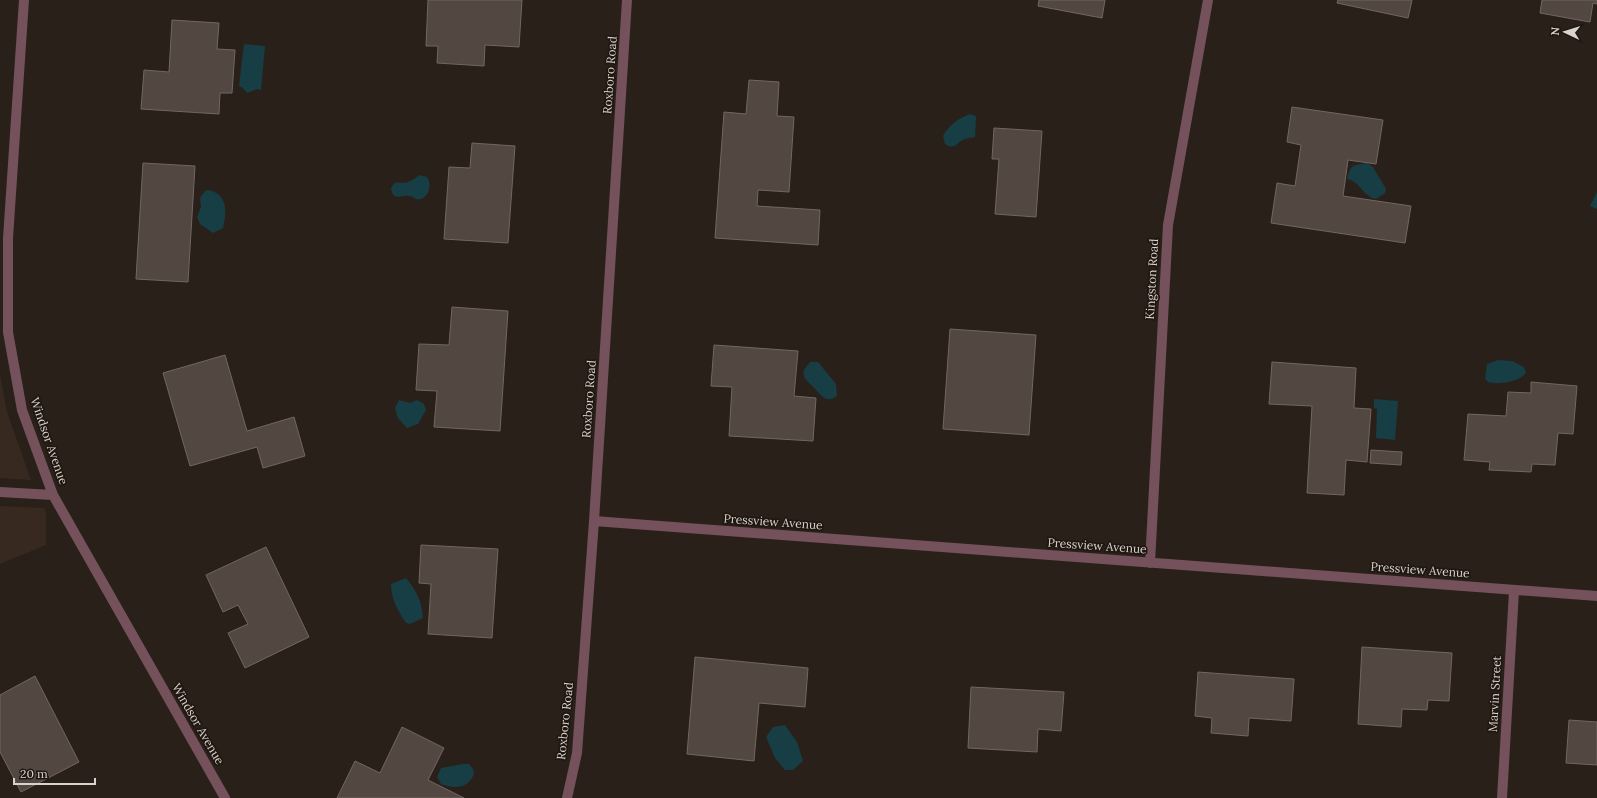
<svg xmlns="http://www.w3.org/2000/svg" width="1597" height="798" font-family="Lora,serif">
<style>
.built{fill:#372920}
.water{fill:#173d45}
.building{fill:#534841;stroke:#726760}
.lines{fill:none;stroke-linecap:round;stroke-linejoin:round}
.minor{stroke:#74515b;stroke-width:10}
.labels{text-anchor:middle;stroke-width:3.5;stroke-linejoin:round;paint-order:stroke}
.street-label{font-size:12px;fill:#d9d2ce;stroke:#201711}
</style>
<rect width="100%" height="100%" fill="#2a201a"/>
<!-- built -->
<path class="built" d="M0,375L7,412L31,480L0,478Z
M0,506L44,508L46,513V545L0,564Z"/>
<!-- water -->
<path class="water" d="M244,44L265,46L261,90L257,89L247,93L243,88L239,86Z
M970,114L976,116L975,137C972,138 968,138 965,139C956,142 956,151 945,144L943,136C949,125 959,118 970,114Z
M1367,163L1373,167L1386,189L1385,193L1376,199C1363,197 1360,181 1347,179C1351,163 1354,166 1367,163Z
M420,175L427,177C432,184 429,197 421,199C416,201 413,196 409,196C403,195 399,199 393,195L391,189C395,178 400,185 408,182C412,181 416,177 420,175Z
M208,190C228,194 227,212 223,228L213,233L200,224L197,217L201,207L200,198L205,191Z
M1597,192V209L1590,206Z
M1498,360L1512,361L1524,367L1526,373C1519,382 1499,385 1488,382L1485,379L1487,364Z
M810,362H818L836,384L837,396C826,404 822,396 814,388C809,382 802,379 804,370Z
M1374,399L1398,401L1395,440L1376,438L1377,409L1374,408Z
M399,400L410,403L417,400L424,404L426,410L418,424L407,428L398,418L395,408Z
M406,578C416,590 422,601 423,618L410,624L406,623C398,611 391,599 391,584Z
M785,725L797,742L803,761L793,770H785L775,758L766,737L773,727Z
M463,764H469L473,769L474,774C468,789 454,789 441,784L437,777L441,768Z"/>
<!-- building -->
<path class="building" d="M428,0H522L519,47L485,45L484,66L437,63L438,46H426Z
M1039,0H1105L1102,18L1038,6Z
M1338,0H1412L1408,18L1337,3Z
M1542,0H1597V4L1593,3L1590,22L1540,13Z
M172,20L219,23L217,49L235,50L232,93H220L219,114L141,109L144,70L169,72Z
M749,80L779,82L777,116L794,117L789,192L758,190L757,206L820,210L818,245L715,238L724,112L746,114Z
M1292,107L1383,120L1376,164L1348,160L1343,196L1411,206L1405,243L1271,223L1277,183L1295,186L1301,145L1287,142Z
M994,128L1042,131L1036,217L995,214L999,159H992Z
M472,143L515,146L508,243L444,239L449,167L470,168Z
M143,163L195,166L188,282L136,279Z
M452,307L508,311L500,431L434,427L437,391L416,390L419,344L449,345Z
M950,329L1036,335L1029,435L943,429Z
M714,345L798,351L794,396L816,398L813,441L729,436L732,387L711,386Z
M225,355L247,431L294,417L305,456L263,468L257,447L190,466L163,373Z
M1272,362L1356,368L1354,408L1371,409L1367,462L1346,460L1344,495L1307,493L1312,406L1269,404Z
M1531,382L1577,386L1573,434L1558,433L1555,465L1532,464L1531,472L1489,470L1490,462L1464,460L1468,414L1506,416L1508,392L1531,393Z
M1371,450L1402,452L1401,465L1370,463Z
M421,545L498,549L492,638L428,634L431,584L419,583Z
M266,547L309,637L245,668L228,633L248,624L238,605L223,612L206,575Z
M1362,647L1452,653L1449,701L1428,700L1427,710L1402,709L1401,727L1358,724Z
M695,657L808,668L805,707L759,703L754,761L687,754Z
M1198,672L1294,679L1291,721L1249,718L1248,736L1211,733L1212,718L1195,716Z
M35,676L79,762L21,792L0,752V695Z
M971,687L1064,692L1061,731L1038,729L1037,752L968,748Z
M1569,720L1597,722V765L1566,763Z
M402,727L444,748L428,780L464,798H337L355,761L380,773Z"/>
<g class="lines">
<!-- minor -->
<path class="minor" d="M24,0L8,238V332L22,410L53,495L225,798
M0,492L53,495
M594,521L1597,596
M1150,563L1168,225L1208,0
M567,798L577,753L594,521L627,0
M1502,798L1514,591"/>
</g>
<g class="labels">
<!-- street labels -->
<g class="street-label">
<text transform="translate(610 75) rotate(-86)" y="4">Roxboro Road</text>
<text transform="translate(1152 279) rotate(-87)" y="4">Kingston Road</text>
<text transform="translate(589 399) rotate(-86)" y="4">Roxboro Road</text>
<text transform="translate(49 441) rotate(71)" y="4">Windsor Avenue</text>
<text transform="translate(773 522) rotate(4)" y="4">Pressview Avenue</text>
<text transform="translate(1097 546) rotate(4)" y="4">Pressview Avenue</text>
<text transform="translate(1420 570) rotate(4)" y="4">Pressview Avenue</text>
<text transform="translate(1495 694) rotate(-87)" y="4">Marvin Street</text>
<text transform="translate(565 721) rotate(-84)" y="4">Roxboro Road</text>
<text transform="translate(198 724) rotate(60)" y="4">Windsor Avenue</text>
</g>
</g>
<!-- north arrow -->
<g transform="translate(1565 32) rotate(274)" stroke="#201711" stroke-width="3" paint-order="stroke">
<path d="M0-3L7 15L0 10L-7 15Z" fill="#d9d2ce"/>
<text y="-6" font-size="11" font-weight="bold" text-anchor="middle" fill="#d9d2ce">N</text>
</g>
<!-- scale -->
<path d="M14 778v6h81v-6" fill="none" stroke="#d9d2ce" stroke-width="2"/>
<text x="20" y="778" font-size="12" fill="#d9d2ce" stroke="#201711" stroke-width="3" paint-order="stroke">20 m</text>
</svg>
